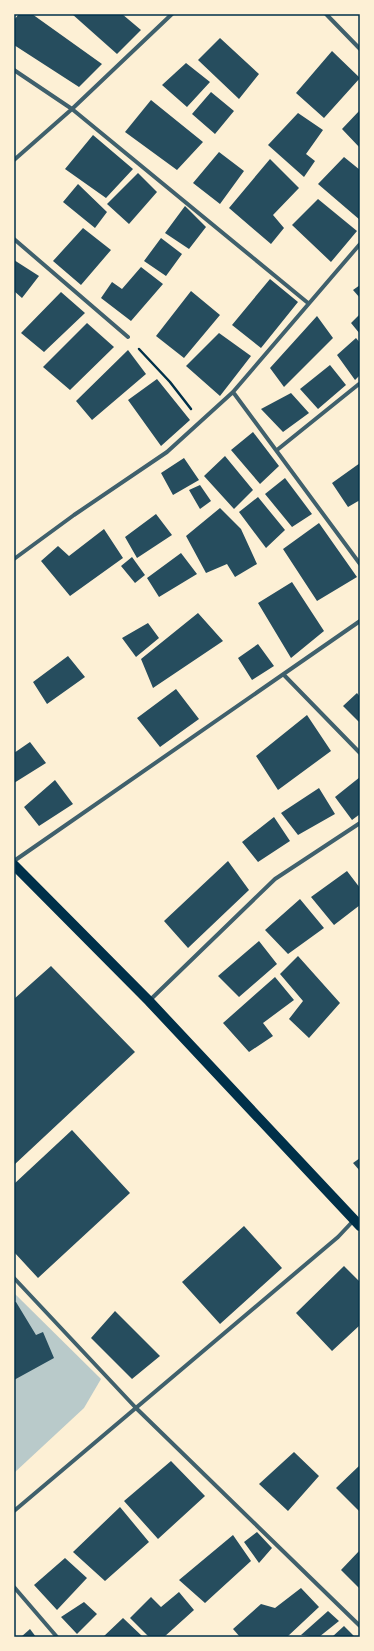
<svg xmlns="http://www.w3.org/2000/svg" width="374" height="1651" font-family="Figtree,sans-serif">
<style>
.green{fill:#b9caca}
.building{fill:#264d5e}
.lines{fill:none;stroke-linecap:round;stroke-linejoin:round}
.path{stroke:#003049;stroke-width:2.5}
.minor{stroke:#3f606c;stroke-width:4}
.primary{stroke:#003049;stroke-width:10}
.neatline{fill:none;stroke:#003049;stroke-width:1.5}
</style>
<rect width="100%" height="100%" fill="#fdf0d5"/>
<!-- green -->
<path class="green" d="M14,1293L101,1379L84,1408L14,1473Z"/>
<!-- building -->
<path class="building" d="M19,14H32L102,64L79,87L14,45V20Z
M72,14H122L141,30L117,54Z
M220,38L259,74L239,99L198,60Z
M332,51L360,78L324,118L296,93Z
M186,63L210,82L187,107L162,85Z
M211,92L234,111L215,134L192,114Z
M151,100L203,142L177,170L125,132Z
M360,110V148L342,129Z
M298,113L323,130L306,154L315,161L304,177L268,145Z
M93,135L133,169L106,198L65,169Z
M219,152L244,171L220,204L193,183Z
M344,157L360,170V220L318,184Z
M270,159L299,188L273,215L284,228L271,244L229,208Z
M138,173L157,192L129,224L107,204Z
M78,184L107,212L95,228L63,202Z
M318,199L357,231L331,262L292,225Z
M185,206L206,227L189,249L165,233Z
M83,228L111,250L81,285L53,261Z
M161,238L182,254L166,276L144,261Z
M14,260L39,276L22,298L14,291Z
M141,267L163,284L131,321L101,298L112,282L122,289Z
M270,279L298,302L261,348L232,325Z
M360,285V298L353,290Z
M191,291L220,315L184,358L156,336Z
M61,292L85,313L44,352L21,333Z
M360,314V334L351,323Z
M317,316L333,338L284,387L270,368Z
M87,323L114,347L70,390L43,367Z
M219,333L251,356L220,396L186,366Z
M356,338L360,343V375L355,380L337,355Z
M128,350L146,374L92,420L76,401Z
M330,365L346,385L318,409L300,389Z
M157,379L190,420L161,446L128,400Z
M291,393L309,413L283,432L261,409Z
M253,432L279,466L260,484L231,450Z
M225,456L253,490L234,509L204,476Z
M184,458L199,480L173,495L161,473Z
M360,463V500L348,507L332,483Z
M285,478L312,514L292,527L265,494Z
M200,485L211,501L200,509L189,490Z
M258,497L285,530L266,548L239,512Z
M220,508L241,529L257,564L235,577L227,564L206,573L186,536Z
M156,514L172,535L137,558L125,537Z
M319,523L357,577L317,601L283,549Z
M104,529L123,558L70,596L41,561L58,546L69,556Z
M181,553L197,574L159,597L147,578Z
M132,557L145,575L135,583L121,566Z
M292,582L324,631L291,658L258,603Z
M198,613L223,641L153,688L141,659Z
M148,623L159,638L136,657L122,638Z
M258,644L274,666L252,680L238,658Z
M68,656L85,677L47,704L33,682Z
M176,689L199,719L160,747L137,718Z
M357,693L360,697V723L343,706Z
M307,715L331,751L278,790L256,756Z
M30,742L46,763L14,783V753Z
M360,777V814L352,820L335,797Z
M55,780L73,804L39,826L24,807Z
M319,788L335,814L298,835L281,813Z
M274,817L290,841L258,862L242,842Z
M228,861L249,890L188,948L164,921Z
M347,871L360,888V905L334,925L311,897Z
M300,899L324,928L288,954L265,930Z
M259,941L277,964L239,997L218,976Z
M298,956L340,1003L309,1038L289,1019L303,1001L280,974Z
M51,966L135,1052L14,1165V999Z
M275,977L294,1000L263,1023L273,1036L249,1052L223,1023Z
M72,1130L130,1193L38,1278L14,1252V1184Z
M360,1158V1171L353,1163Z
M244,1226L282,1268L220,1324L182,1282Z
M344,1266L360,1282V1325L332,1351L296,1313Z
M14,1302H16L36,1335L43,1332L54,1358L14,1380Z
M115,1311L160,1356L132,1379L91,1338Z
M294,1452L319,1476L288,1511L259,1484Z
M171,1461L205,1496L158,1539L124,1501Z
M360,1465V1512L336,1488Z
M120,1507L149,1542L105,1581L73,1552Z
M257,1532L272,1548L259,1563L244,1542Z
M233,1535L251,1561L205,1603L179,1580Z
M360,1550V1589L341,1570Z
M65,1558L87,1578L57,1610L34,1585Z
M301,1588L319,1607L287,1637H240L233,1629L261,1604L275,1608Z
M179,1592L194,1610L164,1637H149L130,1618L151,1597L161,1607Z
M84,1602L97,1614L77,1634L61,1617Z
M328,1611L339,1621L319,1637L301,1635Z
M123,1618L143,1637H103Z
M344,1626L355,1637H332Z
M30,1629L36,1637H21Z"/>
<g class="lines">
<!-- path -->
<path class="path" d="M139,349L170,382L191,409"/>
<!-- minor -->
<path class="minor" d="M326,14L360,49
M14,70L72,109L308,303
M14,160L72,109L172,14
M14,239L128,337
M233,392L360,564
M277,450L359,384
M14,559L74,515L167,452L233,392L360,244
M284,675L360,753
M14,861L360,621
M149,1001L275,879L360,823
M14,1278L136,1408L360,1626
M14,1511L338,1237L354,1220
M14,1587L57,1637"/>
<!-- primary -->
<path class="primary" d="M14,865L149,1001L360,1226"/>
</g>
<!-- border -->
<rect width="374" height="1651" fill="none" stroke="#fdf0d5" stroke-width="30"/>
<rect x="15" y="15" width="344" height="1621" class="neatline"/>
</svg>
